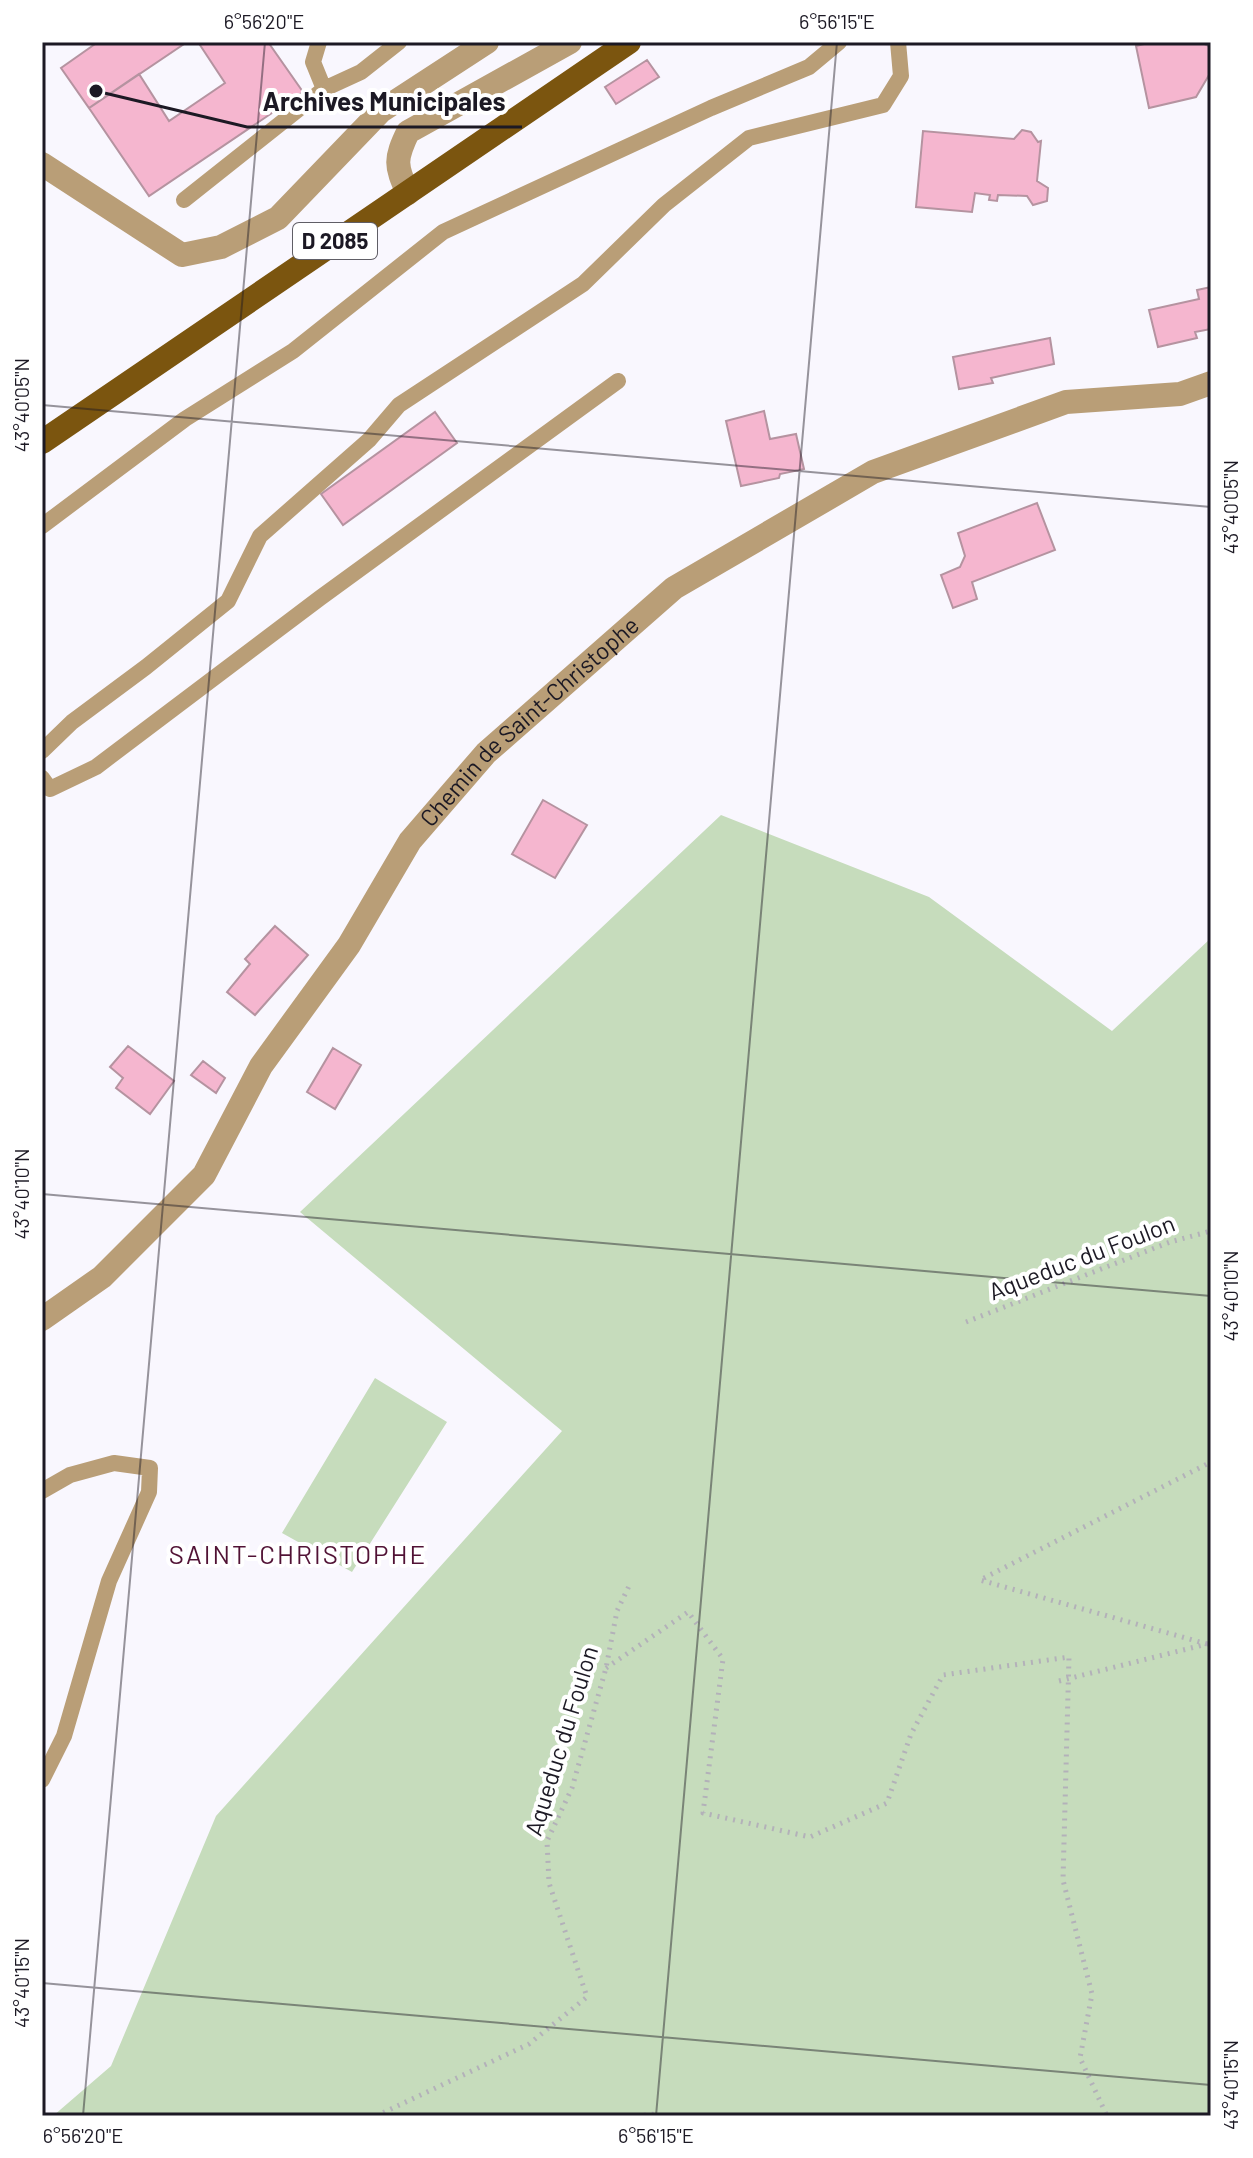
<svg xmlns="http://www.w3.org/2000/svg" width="1253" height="2158" font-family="Barlow,sans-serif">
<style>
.green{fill:#c6dcbc}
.building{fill:#f5b6cf;stroke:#b593a0;stroke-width:2}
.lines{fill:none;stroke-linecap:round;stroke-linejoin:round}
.path{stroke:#b3b1b9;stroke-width:5;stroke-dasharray:2 6;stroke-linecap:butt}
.lane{stroke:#b99e77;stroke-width:16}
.street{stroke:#b99e77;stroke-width:24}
.primary{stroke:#7b550f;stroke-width:24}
.ticks{fill:none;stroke:#1c1924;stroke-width:2;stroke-opacity:0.45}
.labels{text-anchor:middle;stroke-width:8;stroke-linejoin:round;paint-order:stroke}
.shield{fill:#fff;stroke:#605e66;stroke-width:2}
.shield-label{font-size:22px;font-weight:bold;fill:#1c1924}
.street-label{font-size:24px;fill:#1c1924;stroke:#fff}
.neighbourhood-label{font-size:26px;letter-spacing:2px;fill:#511235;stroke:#fff}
.leader{fill:none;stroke:#1c1924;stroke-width:3}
.callout-dot{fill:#1c1924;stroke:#fff;stroke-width:3}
.callout-label{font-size:26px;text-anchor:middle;font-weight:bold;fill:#1c1924;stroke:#fff;stroke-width:8;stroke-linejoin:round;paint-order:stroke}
.neatline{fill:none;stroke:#1c1924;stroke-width:3}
.ticks-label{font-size:20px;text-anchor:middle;fill:#1c1924}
</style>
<rect width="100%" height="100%" fill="#f9f7fe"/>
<!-- green -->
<path class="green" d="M721,815L929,897L1112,1031L1211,938V2116H53L111,2066L216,1816L562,1431L300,1212Z
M375,1378L447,1422L352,1572L282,1533Z"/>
<!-- building -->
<path class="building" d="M98,42H187L89,108L61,68Z
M198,42H268L303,92L149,196L89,108L139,74L169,121L225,83Z
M1152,42H1200L1211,47V76L1209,75L1196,97L1149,108L1136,46Z
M647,60L659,77L616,104L605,87Z
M1022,130L1031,132L1038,142L1041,141L1037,181L1048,188L1047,201L1033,205L1027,196L998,195L997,201L989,200L990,195L975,193L972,212L916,207L923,131L1014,139Z
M1211,287V329L1195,332L1197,338L1158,347L1149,310L1199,299L1197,290Z
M1050,338L1054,364L991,378L993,383L959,389L953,357Z
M764,411L770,439L796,434L804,469L780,474L779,478L741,486L726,421Z
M435,412L457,443L343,525L321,494Z
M1037,503L1055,550L972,582L977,599L953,608L941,575L960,567L965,556L958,533Z
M543,800L587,825L555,878L512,854Z
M275,926L308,955L255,1015L227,992L250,964L245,959Z
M128,1046L174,1081L150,1114L116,1088L123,1078L110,1067Z
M333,1048L361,1065L335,1109L307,1092Z
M203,1061L225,1078L216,1093L191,1075Z"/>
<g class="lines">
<!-- path -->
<path class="path" d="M966,1322L1170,1242L1211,1231
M1207,1644L980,1580L1211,1462
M606,1668L688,1612L723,1659L703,1813L810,1837L887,1803L911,1734L943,1675L1069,1657L1063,1880L1092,1994L1080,2058L1107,2116
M1059,1681L1211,1643
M376,2116L529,2044L587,1997L549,1883L547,1841L572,1788L606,1668L617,1611L630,1584
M636,2116L655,2114L661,2116"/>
<!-- lane -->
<path class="lane" d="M319,42L313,62L324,89L361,72L399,42
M184,200L324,89
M42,526L185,419L293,351L443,232L711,108L809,67L839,42
M42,751L72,722L146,667L228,601L260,536L369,440L399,405L583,284L664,205L749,138L883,105L901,76L898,42
M42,778L50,789L96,767L320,598L618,381
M42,1491L70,1475L114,1463L150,1468L149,1492L109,1581L64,1736L42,1780"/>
<!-- street -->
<g class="street">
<path d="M42,164L182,255L221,247L278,218L381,111L487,42"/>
<path d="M408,193C395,165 395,159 408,132L570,42"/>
<path id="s1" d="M42,1319L102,1277L204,1175L261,1066L349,945L410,841L486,753L674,588L873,472L1066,402L1180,394L1211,383"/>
</g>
<!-- primary -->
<path class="primary" d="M42,442L629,42"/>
</g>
<!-- ticks -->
<path class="ticks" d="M42,405L1211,507M42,1194L1211,1296M42,1983L1211,2085M83,2116L265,42M656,2116L837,42"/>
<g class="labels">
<!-- shield labels -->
<rect class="shield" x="293" y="223" width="84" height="36" rx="6"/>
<g class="shield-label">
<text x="335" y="249">D 2085</text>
</g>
<!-- street labels -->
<g class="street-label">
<text dy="8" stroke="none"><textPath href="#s1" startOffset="780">Chemin de Saint-Christophe</textPath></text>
<text transform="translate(1082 1258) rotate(-21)" y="8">Aqueduc du Foulon</text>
<text transform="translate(562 1741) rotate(-73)" y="8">Aqueduc du Foulon</text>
</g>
<!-- neighbourhood labels -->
<g class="neighbourhood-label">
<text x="298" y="1564">SAINT-CHRISTOPHE</text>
</g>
</g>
<!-- callouts -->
<path class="leader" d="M96 91L247 127H522"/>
<circle class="callout-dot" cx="96" cy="91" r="8"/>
<g class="callout-label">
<text x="384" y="111">Archives Municipales</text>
</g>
<!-- border -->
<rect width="1253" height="2158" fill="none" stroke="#ffffff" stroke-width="88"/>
<rect x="44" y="44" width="1165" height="2070" class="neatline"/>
<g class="ticks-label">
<text x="264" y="29">6°56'20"E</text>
<text x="837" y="29">6°56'15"E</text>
<text transform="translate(22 405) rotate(-90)" y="7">43°40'05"N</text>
<text transform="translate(1231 507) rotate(-90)" y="7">43°40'05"N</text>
<text transform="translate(22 1194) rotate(-90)" y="7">43°40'10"N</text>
<text transform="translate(1231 1296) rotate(-90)" y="7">43°40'10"N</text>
<text transform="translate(22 1983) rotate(-90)" y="7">43°40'15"N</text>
<text transform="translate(1231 2085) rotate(-90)" y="7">43°40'15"N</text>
<text x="83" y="2143">6°56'20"E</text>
<text x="656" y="2143">6°56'15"E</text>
</g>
</svg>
